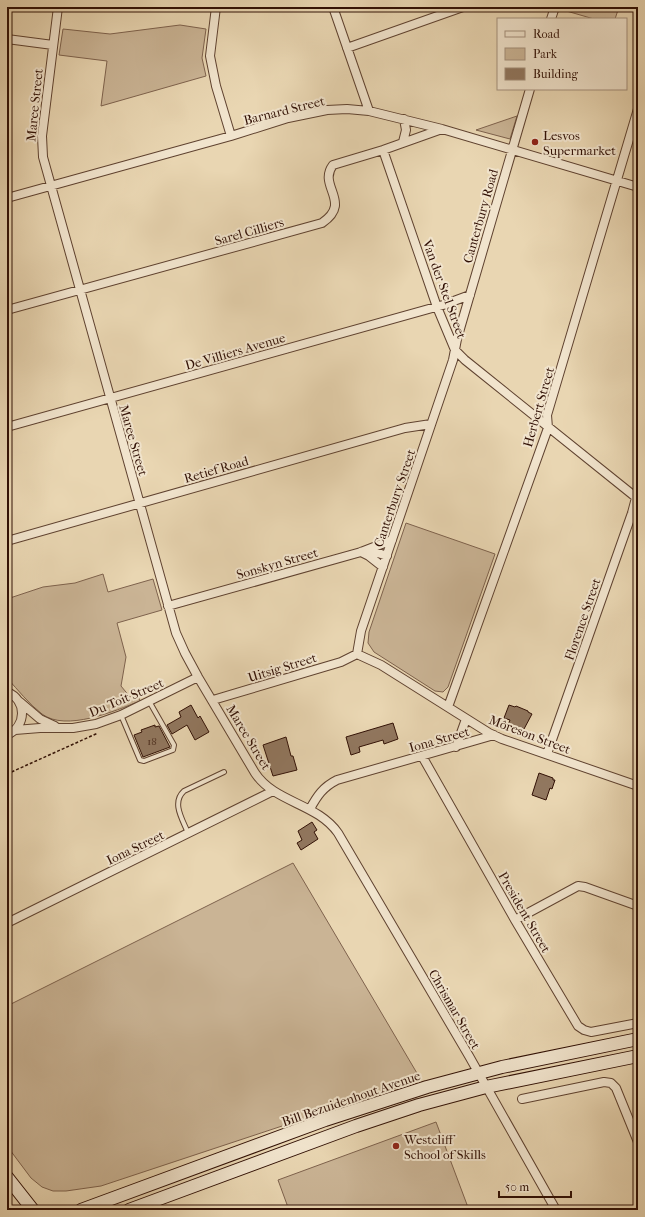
<svg xmlns="http://www.w3.org/2000/svg" width="645" height="1217" font-family="'IM FELL French Canon',serif">
<style>
.green{fill:#cab495;stroke:#7e624d}
.building{fill:#91775f;stroke:#311005}
.lines{fill:none;stroke-linecap:round;stroke-linejoin:round}
.service-casing{stroke:#5f4230;stroke-width:6}
.minor-casing{stroke:#5f4230;stroke-width:10}
.secondary-casing{stroke:#311005;stroke-width:14}
.path{stroke:#311005;stroke-width:1.5;stroke-dasharray:3 2;stroke-linecap:butt}
.service{stroke:#f1e4cd;stroke-width:4}
.minor{stroke:#f1e4cd;stroke-width:8}
.secondary{stroke:#f1e4cd;stroke-width:12}
.poi-dot{fill:#8f2418;stroke:#f1e4cd;stroke-width:1.5}
.labels{text-anchor:middle;stroke-width:4;stroke-linejoin:round;paint-order:stroke}
.number-label{font-size:11px;fill:#492a1c}
.street-label{font-size:13px;fill:#311005;stroke:#f1e4cd}
.poi-label{font-size:13px;fill:#311005;stroke:#f1e4cd;text-anchor:start}
</style>
<rect width="100%" height="100%" fill="#e9d6b2"/>
<filter id="stains"><feTurbulence type="fractalNoise" baseFrequency=".005" numOctaves="4"/><feColorMatrix values="0 0 0 0 .2 0 0 0 0 .09 0 0 0 0 .02 0 0 0 .5 -.17"/></filter>
<radialGradient id="worn" r=".72"><stop offset=".6" stop-color="#630" stop-opacity="0"/><stop offset="1" stop-color="#630" stop-opacity=".3"/></radialGradient>
<!-- green -->
<path class="green" d="M564,7H619L615,19H594L563,10Z
M180,25L206,29L202,58L206,76L101,106L107,61L59,55L63,29L110,34Z
M517,116L510,139L476,130Z
M406,523L495,554L448,687L443,692L435,691L374,652L368,643L369,632Z
M103,574L108,592L153,579L162,610L117,623L126,657L121,686L130,697L138,696L140,701C115,711 66,732 42,714C29,704 18,690 7,678V599L43,587L75,583Z
M293,863L421,1080L101,1186L66,1191H53L42,1187L31,1178L7,1146V1006Z
M436,1122L469,1210H289L278,1180Z"/>
<!-- building -->
<path class="building" d="M191,705L198,718L200,716L209,732L195,740L187,725L172,734L167,725L181,717L179,712Z
M509,705L515,707L516,706L528,711V712L532,714L524,729L522,728L521,730L508,725L510,720L504,718Z
M393,723L398,739L384,744L383,740L359,747L360,752L351,755L346,737Z
M155,725V727L159,726L170,747L143,757L134,735L142,732L141,730Z
M286,737L291,756H293L297,770L273,776L263,745Z
M539,773L553,778V780H555L552,789L550,788L546,800L532,795Z
M312,822L317,830L314,832L318,839L301,850L297,843L302,840L298,831Z"/>
<g class="lines">
<defs>
<path id="service" d="M121,715L140,760L144,761L173,750L174,745L149,701
M188,833C183,820 171,803 184,791L224,772
M630,1124L638,1120"/>
<path id="minor" d="M58,7L42,136L43,157L176,633L185,653L198,677L255,773C275,803 317,803 338,833L469,1056L556,1210
M216,7L210,56L216,86L231,136
M333,7L369,111
M551,19L555,7
M7,39L53,45
M347,48L463,7
M403,142L406,130L404,119
M383,150L437,307L455,350L465,360L638,499
M7,198L231,136L288,118L327,110L347,109L369,111L442,129L638,187
M7,310L322,223C353,202 317,186 333,165L383,150L442,129
M7,427L443,305L470,295
M7,541L405,428L431,424
M361,552L369,556L383,567
M366,552H375L387,556
M168,606L361,552L392,540
M357,654L361,631L453,360L457,339L530,89
M357,654L381,665L489,733L502,739L638,786
M7,692C27,700 27,726 7,735
M213,700L341,662L357,654
M20,702L40,719L55,726
M448,707L548,428L547,415L638,109
M15,730L40,728H73L96,724L121,715L198,677
M456,747L466,719
M547,754L632,513L637,494
M422,756L515,920L578,1026L584,1030L591,1032L638,1023
M310,809C317,796 323,787 337,780L494,735
M515,920L578,886L585,887L638,906
M7,923L273,791
M522,1099L604,1082L611,1083L616,1088L638,1142"/>
<path id="secondary" d="M7,1177L33,1210
M81,1210L325,1120L427,1087L502,1067L638,1039
M129,1210L356,1126L419,1105L486,1087L638,1056"/>
</defs>
<!-- service casing -->
<use href="#service" class="service-casing"/>
<!-- minor casing -->
<use href="#minor" class="minor-casing"/>
<!-- secondary casing -->
<use href="#secondary" class="secondary-casing"/>
<!-- path -->
<path class="path" d="M7,774L98,733"/>
<!-- service -->
<use href="#service" class="service"/>
<!-- minor -->
<use href="#minor" class="minor"/>
<!-- secondary -->
<use href="#secondary" class="secondary"/>
</g>
<!-- markers -->
<g class="poi-dot">
<circle cx="535" cy="142" r="4"/>
<circle cx="396" cy="1146" r="4"/>
</g>
<g class="labels">
<!-- number labels -->
<g class="number-label">
<text x="152" y="745">18</text>
</g>
<!-- street labels -->
<g class="street-label">
<text transform="translate(34 105) rotate(-84)" y="5">Maree Street</text>
<text transform="translate(284 110) rotate(-14)" y="5">Barnard Street</text>
<text transform="translate(480 216) rotate(-74)" y="5">Canterbury Road</text>
<text transform="translate(249 231) rotate(-16)" y="5">Sarel Cilliers</text>
<text transform="translate(445 289) rotate(70)" y="5">Van der Stel Street</text>
<text transform="translate(235 351) rotate(-16)" y="5">De Villiers Avenue</text>
<text transform="translate(538 407) rotate(-74)" y="5">Herbert Street</text>
<text transform="translate(134 440) rotate(74)" y="5">Maree Street</text>
<text transform="translate(216 469) rotate(-16)" y="5">Retief Road</text>
<text transform="translate(394 498) rotate(-71)" y="5">Canterbury Street</text>
<text transform="translate(277 563) rotate(-16)" y="5">Sonskyn Street</text>
<text transform="translate(582 619) rotate(-71)" y="5">Florence Street</text>
<text transform="translate(282 667) rotate(-17)" y="5">Uitsig Street</text>
<text transform="translate(126 697) rotate(-23)" y="5">Du Toit Street</text>
<text transform="translate(530 734) rotate(21)" y="5">Môreson Street</text>
<text transform="translate(249 737) rotate(59)" y="5">Maree Street</text>
<text transform="translate(439 739) rotate(-16)" y="5">Iona Street</text>
<text transform="translate(135 847) rotate(-26)" y="5">Iona Street</text>
<text transform="translate(525 912) rotate(60)" y="5">President Street</text>
<text transform="translate(455 1009) rotate(60)" y="5">Chrismar Street</text>
<text transform="translate(351 1098) rotate(-19)" y="5">Bill Bezuidenhout Avenue</text>
</g>
<!-- poi labels -->
<g class="poi-label">
<text x="543" y="140">Lesvos<tspan x="543" dy="15">Supermarket</tspan></text>
<text x="404" y="1144">Westcliff<tspan x="404" dy="15">School of Skills</tspan></text>
</g>
</g>
<!-- margin -->
<rect width="645" height="1217" fill="none" stroke="#e9d6b2" stroke-width="24"/>
<rect x="8" y="8" width="629" height="1201" fill="none" stroke="#311005" stroke-width="2"/>
<rect x="12" y="12" width="621" height="1193" fill="none" stroke="#311005"/>
<!-- legend -->
<rect x="497" y="18" width="130" height="72" fill="#f1e4cd" stroke="#a48f7d"/>
<rect x="505" y="31" width="20" height="6" fill="#f1e4cd" stroke="#a48f7d"/>
<text x="533" y="38" font-size="12" fill="#311005">Road</text>
<rect x="505" y="48" width="20" height="12" fill="#cab495" stroke="#a48f7d"/>
<text x="533" y="58" font-size="12" fill="#311005">Park</text>
<rect x="505" y="68" width="20" height="12" fill="#91775f" stroke="#a48f7d"/>
<text x="533" y="78" font-size="12" fill="#311005">Building</text>
<!-- scale -->
<path d="M499 1191v6h72v-6" fill="none" stroke="#311005" stroke-width="2"/>
<text x="505" y="1191" font-size="12" fill="#311005" stroke="#f1e4cd" stroke-width="3" paint-order="stroke">50 m</text>
<rect width="100%" height="100%" filter="url(#stains)"/>
<rect width="100%" height="100%" fill="url(#worn)"/>
</svg>
